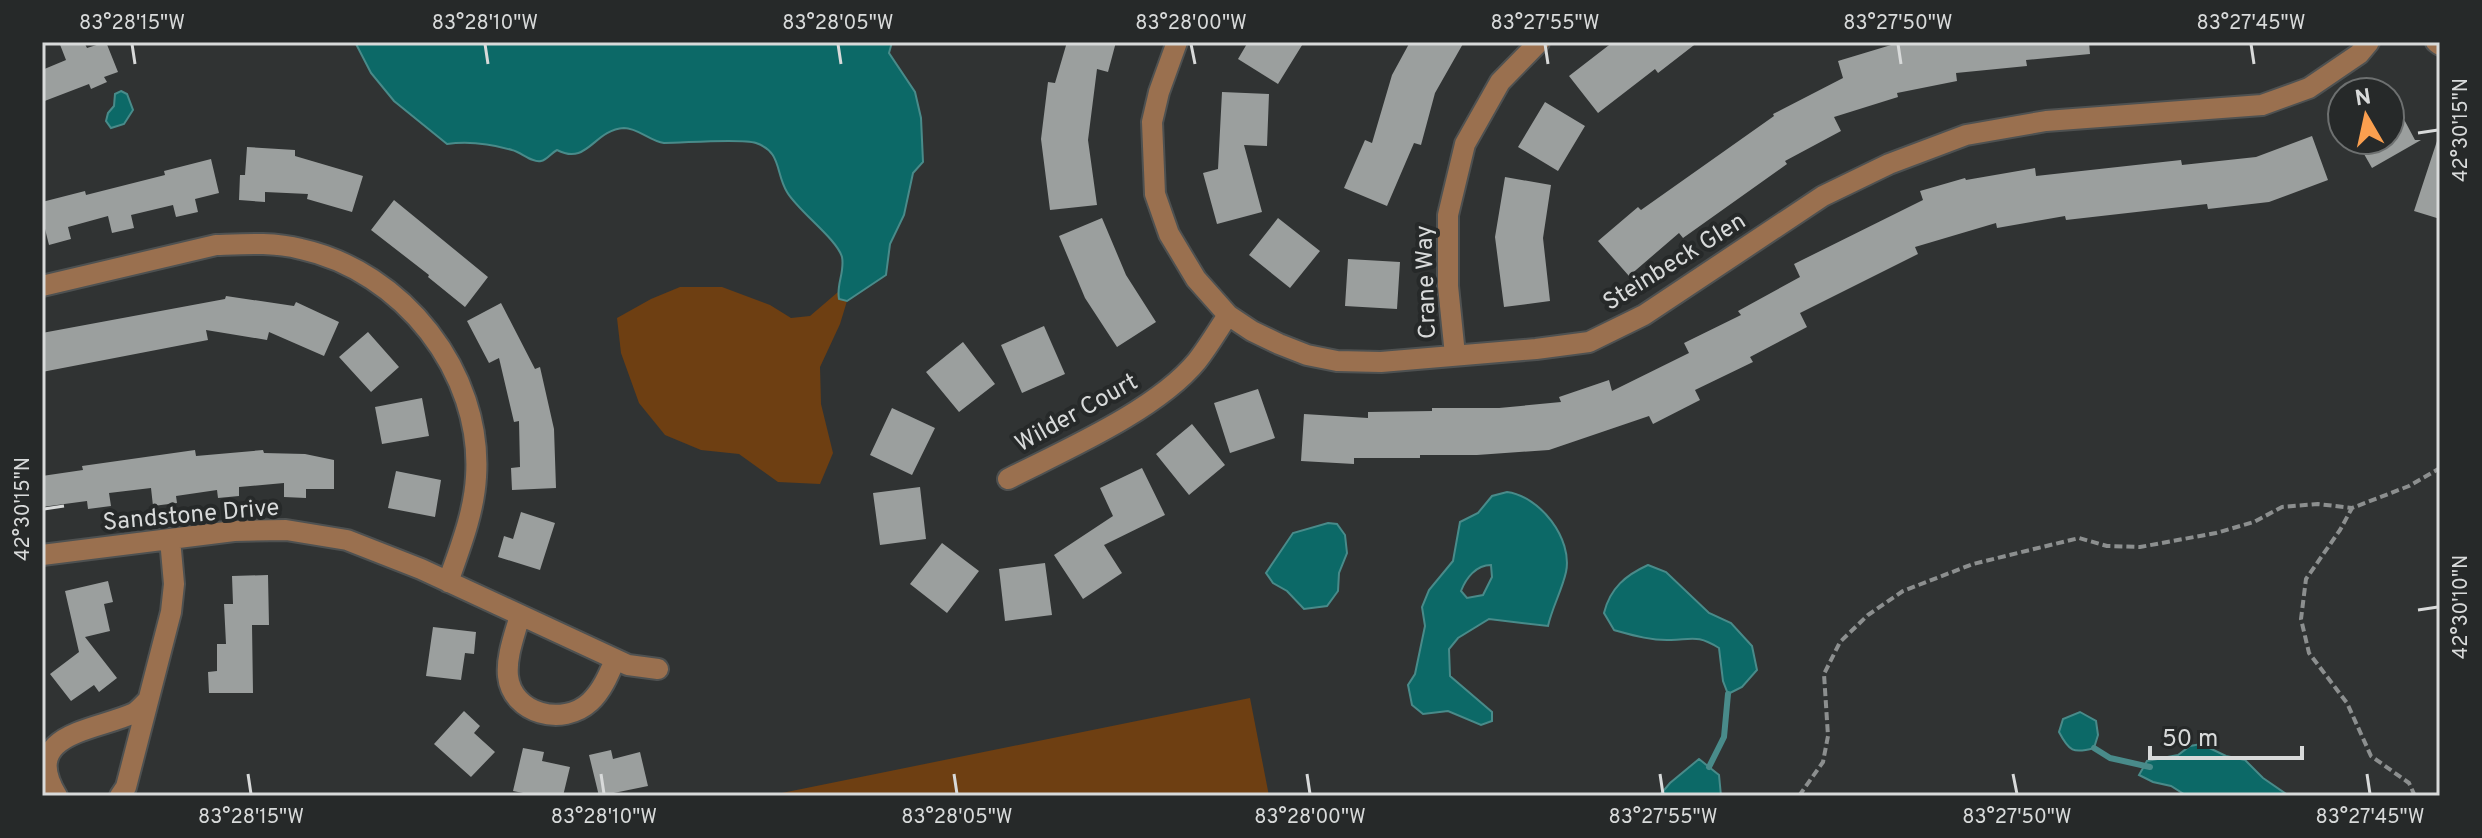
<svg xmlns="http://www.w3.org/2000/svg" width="2482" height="838" font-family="Overpass,sans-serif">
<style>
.green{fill:#6e3f12}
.water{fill:#0c6967;stroke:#498b8a;stroke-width:2;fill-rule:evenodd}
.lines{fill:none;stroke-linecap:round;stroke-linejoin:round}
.stream{stroke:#498b8a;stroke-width:6}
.building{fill:#9b9f9e}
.minor-casing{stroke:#4e5151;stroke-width:24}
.path{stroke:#8c8f8f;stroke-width:4;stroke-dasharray:8 4;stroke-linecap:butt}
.minor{stroke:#9a704f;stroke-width:20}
.ticks{fill:none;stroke:#d8dada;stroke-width:3}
.labels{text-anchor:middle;stroke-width:8;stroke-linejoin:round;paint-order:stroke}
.street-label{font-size:24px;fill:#d8dada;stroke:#262929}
.neatline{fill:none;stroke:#d8dada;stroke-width:3}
.ticks-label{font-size:20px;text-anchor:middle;fill:#d8dada}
</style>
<rect width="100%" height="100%" fill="#303333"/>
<!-- green -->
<path class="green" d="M680,287H722L770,305L791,318L810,316L838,292L839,299L847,301L840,324L820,367L821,404L833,453L820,484L778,482L739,454L701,450L665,435L639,403L621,353L617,318L651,299Z
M1250,698L1269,796H767Z"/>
<!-- water -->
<path class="water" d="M355,42H892L889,53L915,92L921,118L923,162L913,173L904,215L890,244L886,275L847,301L839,299C836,285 845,272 842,257C837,239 798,211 787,192C775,172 782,152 756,143C741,138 684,143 664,143C650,141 638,128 624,128C593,130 588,166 557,150C551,153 547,160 541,161C532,163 521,152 512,150C491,144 469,141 447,144L394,101L371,73Z
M121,91L127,94L133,110L124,124L111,128L106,121L108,113L114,106L115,94Z
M1507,492C1540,496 1573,539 1566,572C1562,590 1552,608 1548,626L1489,619L1458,638L1449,649L1450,676L1492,712V721L1481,725L1448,711L1423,714L1412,705L1408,685L1415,674L1425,626L1422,607L1429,590L1453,561L1460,522L1478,513L1492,496ZM1491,565L1492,577L1483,595L1467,598L1461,591C1466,578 1476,565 1491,565Z
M1328,523L1337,524L1345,535L1347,553L1339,573L1338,591L1327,606L1304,609L1287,591L1273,583L1266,573L1293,533Z
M1648,565L1666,572L1709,613L1731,623L1752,646L1757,670L1742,687L1728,694L1723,681L1719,648C1698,635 1694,639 1671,640C1652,641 1632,635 1614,630L1604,613C1610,588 1626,575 1648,565Z
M2080,712L2096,721L2098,735L2094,748C2073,754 2069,751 2059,732L2063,719Z
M2201,744L2226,756L2245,760L2263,778L2289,796H2187L2171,786L2153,782L2139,775L2147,761L2178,755L2190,746Z
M1699,759L1719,775L1721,796H1659L1670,783Z"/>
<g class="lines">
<!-- stream -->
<path class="stream" d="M2094,748L2110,758L2150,767
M1709,767L1724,737L1728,694"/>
</g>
<!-- building -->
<path class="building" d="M59,42H84L87,48L106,42L118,72L104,77L107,82L91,89L89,84L42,102V70L66,60Z
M1067,42H1116L1108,72L1097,69L1088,140L1097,205L1050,210L1041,139L1048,82L1055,83Z
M1248,42H1304L1278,84L1238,59Z
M1410,42H1464L1435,93L1421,145L1414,143L1387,206L1344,188L1365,140L1372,143L1392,75Z
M1613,42H1698L1658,73L1655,69L1598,113L1569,76Z
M1901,42H2089L2090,54L2026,60L2027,66L1956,73L1957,81L1897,93L1898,97L1834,117L1841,131L1785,161L1787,164L1683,238L1679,233L1629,276L1598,241L1638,207L1641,210L1774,116L1773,114L1843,78L1838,61Z
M1222,92L1269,94L1267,146L1244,145L1262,212L1217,224L1203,173L1218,169Z
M2390,93L2415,140H2421L2372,168L2356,140H2390Z
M1545,102L1585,126L1558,171L1518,147Z
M2312,136L2328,180L2269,202L2208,209L2207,204L2066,220L2065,216L1997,228L1996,223L1915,247L1918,254L1800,313L1807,327L1750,357L1753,362L1695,390L1700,400L1653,424L1649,416L1549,450L1477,455H1420V458H1354V464L1301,461L1304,414L1368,418V412L1432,411V408H1499L1561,402L1559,397L1609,380L1612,391L1689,353L1684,343L1741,315L1738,311L1800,277L1794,264L1923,200L1920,191L1965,178L1966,180L2035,168L2036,176L2181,160L2182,165L2256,157Z
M2437,141H2440V219L2414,211Z
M247,147L295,150V156L363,176L352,212L307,199L308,194L265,192V202L239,200L240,175H245Z
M211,159L219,193L195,199L198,212L176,217L173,205L131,215L134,228L112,233L108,216L68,227L71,239L49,245L42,217V202L85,191L86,195L165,175L164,171Z
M1505,177L1551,185L1543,238L1550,301L1504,307L1495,237Z
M394,200L488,277L465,307L428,277L429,275L371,230Z
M1102,218L1126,275L1156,322L1117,347L1085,298L1059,236Z
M1278,218L1320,251L1290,288L1249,255Z
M1348,259L1400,262L1397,309L1345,306Z
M226,296L294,306L296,302L339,322L324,356L269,332L267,340L206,330L208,340L42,372V333L225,299Z
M501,303L535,369L540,367L554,429L556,488L512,490L511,468L520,467L519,421L514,422L499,358L489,363L467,321Z
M1044,326L1065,374L1022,393L1001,345Z
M368,332L399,367L371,392L339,357Z
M963,342L995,384L959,412L926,372Z
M1258,389L1275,438L1230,453L1214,403Z
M422,398L429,436L382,444L375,407Z
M892,408L935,428L912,475L870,455Z
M1192,424L1225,465L1189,495L1156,454Z
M195,450L196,456L263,450L264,453L305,454L334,460V489H306V498L284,497V483L239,487V496L218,498L217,490L176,496L177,503L153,506L151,488L109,493L111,506L88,509L87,501L42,507V476L83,470L82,466Z
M1142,468L1165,515L1104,545L1122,573L1083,599L1054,555L1113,516L1100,488Z
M396,471L441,480L435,517L388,508Z
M920,487L926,539L880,545L873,493Z
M521,512L555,523L540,570L498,557L504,536L513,539Z
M942,543L979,571L947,613L910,584Z
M1045,563L1052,615L1005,621L999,569Z
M268,575L269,625H252L253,693H209L208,672L217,671V644H226L224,604H233L232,576Z
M108,581L113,602L104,604L110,631L85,637L117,678L99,692L94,685L71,701L50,674L79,652L65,591Z
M433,627L476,632L474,654L465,653L461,680L426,676Z
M464,711L480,726L474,733L495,752L471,777L434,744Z
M523,748L544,752L542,761L570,767L563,796H538L513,791Z
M611,750L613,759L640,752L648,786L599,796L589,755Z"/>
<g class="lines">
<defs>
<path id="minor" d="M1177,42L1159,92L1152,122L1155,194L1169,234L1196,279L1228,315L1252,331L1279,344L1307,355L1337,361L1381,362L1536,349L1589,342L1644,315L1823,196L1889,164L1966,135L2046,121L2262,105L2309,88L2359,54L2369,42
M2436,42L2440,45
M42,286L216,245C245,244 273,242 301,249C402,271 483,372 476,477C474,513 460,548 448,582
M1455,355L1448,286V215L1465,144L1500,82L1539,42
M1008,479C1065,450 1157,410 1197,361C1208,347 1218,330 1228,315
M42,555L234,531L286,530L347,540L421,569L628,665L658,669
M520,615C515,634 506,656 508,676C512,714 563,727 590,702C602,691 609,674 615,660
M57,796C19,733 95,731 134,713C139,710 143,705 148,700
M120,796L126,787L171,612L174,584L170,539"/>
</defs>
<!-- minor casing -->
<use href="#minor" class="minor-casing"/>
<!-- path -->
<path class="path" d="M1799,796L1823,762L1828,736L1824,674L1840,642L1868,615L1903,591L1973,564L2079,538L2107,546L2140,547L2216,533L2254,522L2282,507L2318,504L2352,508
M2415,796L2409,783L2371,756L2347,703L2309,653L2301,619L2306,579L2340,530L2352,508L2409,486L2440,468"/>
<!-- minor -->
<use href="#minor" class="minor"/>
</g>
<!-- ticks -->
<path class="ticks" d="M132,44L135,64M485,44L488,64M838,44L841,64M1191,44L1195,64M1545,44L1548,64M1898,44L1901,64M2251,44L2254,64M2418,133L2438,130M44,509L64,506M2418,610L2438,607M248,774L251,794M601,774L604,794M954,774L957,794M1307,774L1310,794M1660,774L1663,794M2013,774L2017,794M2367,774L2370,794"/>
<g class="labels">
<!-- street labels -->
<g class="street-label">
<text transform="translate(1674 261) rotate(-32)" y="8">Steinbeck Glen</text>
<text transform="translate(1425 282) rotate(-92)" y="8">Crane Way</text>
<text transform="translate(1076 412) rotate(-29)" y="8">Wilder Court</text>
<text transform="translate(191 514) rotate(-5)" y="8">Sandstone Drive</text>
</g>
</g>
<!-- border -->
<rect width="2482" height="838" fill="none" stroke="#262929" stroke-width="88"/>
<!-- north arrow -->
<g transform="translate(2366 116) rotate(351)"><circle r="38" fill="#262929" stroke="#6d7070" stroke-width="2"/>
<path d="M0-6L14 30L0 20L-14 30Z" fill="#fa9f4f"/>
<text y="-12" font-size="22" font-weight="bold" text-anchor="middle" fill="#d8dada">N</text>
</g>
<!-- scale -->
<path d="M2150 746v12h152v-12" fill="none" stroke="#d8dada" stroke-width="4"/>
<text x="2162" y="746" font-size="24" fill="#d8dada" stroke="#262929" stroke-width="6" paint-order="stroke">50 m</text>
<rect x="44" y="44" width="2394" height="750" class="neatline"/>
<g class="ticks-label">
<text x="132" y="29">83°28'15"W</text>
<text x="485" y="29">83°28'10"W</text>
<text x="838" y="29">83°28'05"W</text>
<text x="1191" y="29">83°28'00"W</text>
<text x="1545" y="29">83°27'55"W</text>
<text x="1898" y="29">83°27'50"W</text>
<text x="2251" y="29">83°27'45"W</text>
<text transform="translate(2460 130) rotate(-90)" y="7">42°30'15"N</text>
<text transform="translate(22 509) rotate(-90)" y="7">42°30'15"N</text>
<text transform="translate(2460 607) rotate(-90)" y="7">42°30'10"N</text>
<text x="251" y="823">83°28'15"W</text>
<text x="604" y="823">83°28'10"W</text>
<text x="957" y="823">83°28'05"W</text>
<text x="1310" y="823">83°28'00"W</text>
<text x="1663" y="823">83°27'55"W</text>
<text x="2017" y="823">83°27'50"W</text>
<text x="2370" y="823">83°27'45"W</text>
</g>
</svg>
